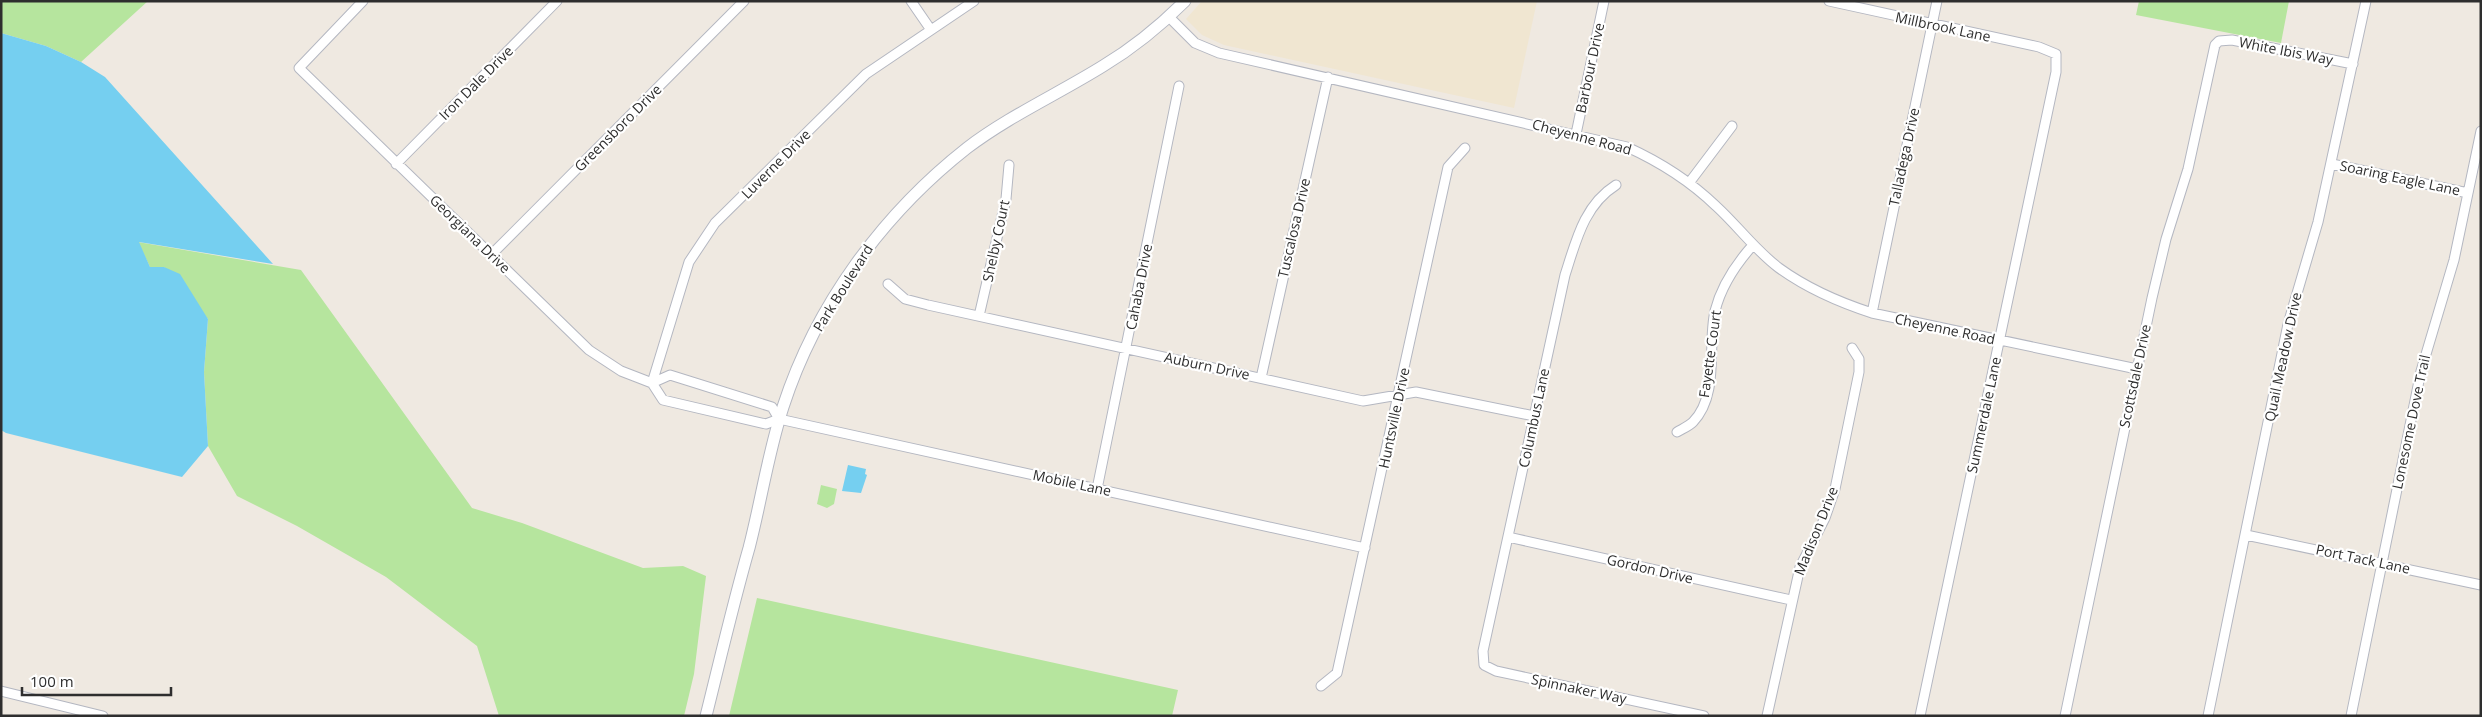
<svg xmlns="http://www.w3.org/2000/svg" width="2482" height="717" font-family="'Open Sans',sans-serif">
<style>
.education{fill:#f0e6d1}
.green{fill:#b6e59e}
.water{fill:#75cff0}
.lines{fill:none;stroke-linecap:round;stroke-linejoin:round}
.street-casing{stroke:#b4b7c1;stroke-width:11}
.secondary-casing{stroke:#b4b7c1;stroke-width:13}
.street{stroke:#fff;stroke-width:9}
.secondary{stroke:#fff;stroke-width:11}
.labels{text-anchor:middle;stroke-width:4.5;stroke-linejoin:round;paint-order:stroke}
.street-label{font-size:14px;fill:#2e2e2e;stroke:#fff}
</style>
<rect width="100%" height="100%" fill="#efe9e1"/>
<!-- education -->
<path class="education" d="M1202,1H1537L1514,108L1224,45L1202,35L1186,19Z"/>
<!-- green -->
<path class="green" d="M1,1H148L81,62L46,46L1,33Z
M2139,1H2289L2281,43L2136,15Z
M138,242L301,270L472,508L522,523L643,568L683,566L706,576L694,674L684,716H499L477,646L386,577L297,526L237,496L208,446L204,372L208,319L164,267H150Z
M821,485L837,489L834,504L827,508L817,504Z
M757,598L1178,690L1172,716H729Z"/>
<!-- water -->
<path class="water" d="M1,33L46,46L81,62L105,77L273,264L139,242L150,267H164L180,274L208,319L204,372L208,446L182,477L6,433L1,430Z
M848,465L866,469L865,474L867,475L861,493L842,491Z"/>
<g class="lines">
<defs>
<path id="street" d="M363,1L299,68L589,350L621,371L652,383L663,400L766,424L779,419
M911,1L931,30
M1829,1L2039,47L2056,54V72L1920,716
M1169,17L1195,43L1219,53L1627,147C1660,162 1690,181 1716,206C1738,226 1755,250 1779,268C1808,289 1838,302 1872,313L2137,369
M1576,134L1604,1
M396,164L557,1
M2332,164L2468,193
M1689,183L1732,126
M1616,185C1584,205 1576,241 1565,275L1483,651L1484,665L1496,671L1704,716
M492,254L744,1
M888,284L905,299L928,305L1363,401L1416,392L1534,416
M1872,313L1937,1
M979,316L1006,199L1009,165
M1261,378L1328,77
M652,383L689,262L715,223L866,74L974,1
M652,383L670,375L772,407L779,419
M779,419L1365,548
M1677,432C1682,429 1689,426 1693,422C1720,394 1707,345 1715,311C1721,287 1736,264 1753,245
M1097,489L1179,86
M2246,535L2481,585
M1508,537L1791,600
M1321,686L1337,673L1448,167L1465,148
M1,691L103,716
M1767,716L1800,567L1825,518L1835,489L1859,372V359L1852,348
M2065,716L2152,298L2166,239L2188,169L2215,45L2219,41L2232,40L2353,64
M2208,716L2288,324L2318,222L2366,1
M2351,716L2421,371L2454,260L2481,131"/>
<path id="secondary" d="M706,716C720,660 733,604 749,548C761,502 768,453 783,407C816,305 883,214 967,148C1009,116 1058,94 1103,66C1133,48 1160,26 1185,1"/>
</defs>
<!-- street casing -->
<use href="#street" class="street-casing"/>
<!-- secondary casing -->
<use href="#secondary" class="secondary-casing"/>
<!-- street -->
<use href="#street" class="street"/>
<!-- secondary -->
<use href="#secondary" class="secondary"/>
</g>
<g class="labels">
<!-- street labels -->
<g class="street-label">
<text transform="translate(1943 27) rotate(12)" y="5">Millbrook Lane</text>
<text transform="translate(2286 51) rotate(11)" y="5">White Ibis Way</text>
<text transform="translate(1590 68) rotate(-78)" y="5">Barbour Drive</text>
<text transform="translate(476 83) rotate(-45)" y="5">Iron Dale Drive</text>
<text transform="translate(618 128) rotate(-45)" y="5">Greensboro Drive</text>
<text transform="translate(1582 137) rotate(15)" y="5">Cheyenne Road</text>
<text transform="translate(1904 157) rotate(-78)" y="5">Talladega Drive</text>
<text transform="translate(776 164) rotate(-45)" y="5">Luverne Drive</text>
<text transform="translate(2400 178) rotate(12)" y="5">Soaring Eagle Lane</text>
<text transform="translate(1294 228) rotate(-77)" y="5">Tuscalosa Drive</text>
<text transform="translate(470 234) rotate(44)" y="5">Georgiana Drive</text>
<text transform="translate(996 241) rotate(-78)" y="5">Shelby Court</text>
<text transform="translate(1139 287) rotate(-79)" y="5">Cahaba Drive</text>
<text transform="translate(843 288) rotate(-58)" y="5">Park Boulevard</text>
<text transform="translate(1945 329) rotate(12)" y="5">Cheyenne Road</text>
<text transform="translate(1710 354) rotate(-82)" y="5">Fayette Court</text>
<text transform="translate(2283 357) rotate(-78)" y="5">Quail Meadow Drive</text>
<text transform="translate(1207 366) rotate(12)" y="5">Auburn Drive</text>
<text transform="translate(2135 376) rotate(-78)" y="5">Scottsdale Drive</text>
<text transform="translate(1984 415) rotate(-78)" y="5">Summerdale Lane</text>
<text transform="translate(1394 418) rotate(-78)" y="5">Huntsville Drive</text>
<text transform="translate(1534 418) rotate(-78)" y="5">Columbus Lane</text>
<text transform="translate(2411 422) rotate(-78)" y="5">Lonesome Dove Trail</text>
<text transform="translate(1072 483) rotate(12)" y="5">Mobile Lane</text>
<text transform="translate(1816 531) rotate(-68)" y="5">Madison Drive</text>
<text transform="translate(2363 559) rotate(12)" y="5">Port Tack Lane</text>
<text transform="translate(1650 569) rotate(13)" y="5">Gordon Drive</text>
<text transform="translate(1579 689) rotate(12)" y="5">Spinnaker Way</text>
</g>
</g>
<!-- border -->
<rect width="2482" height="717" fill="none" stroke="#2e2e2e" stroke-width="5"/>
<!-- scale -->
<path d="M22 687v8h149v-8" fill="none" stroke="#2e2e2e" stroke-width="2.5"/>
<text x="30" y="687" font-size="15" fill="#2e2e2e" stroke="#ffffff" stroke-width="4" paint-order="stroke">100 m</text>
</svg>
